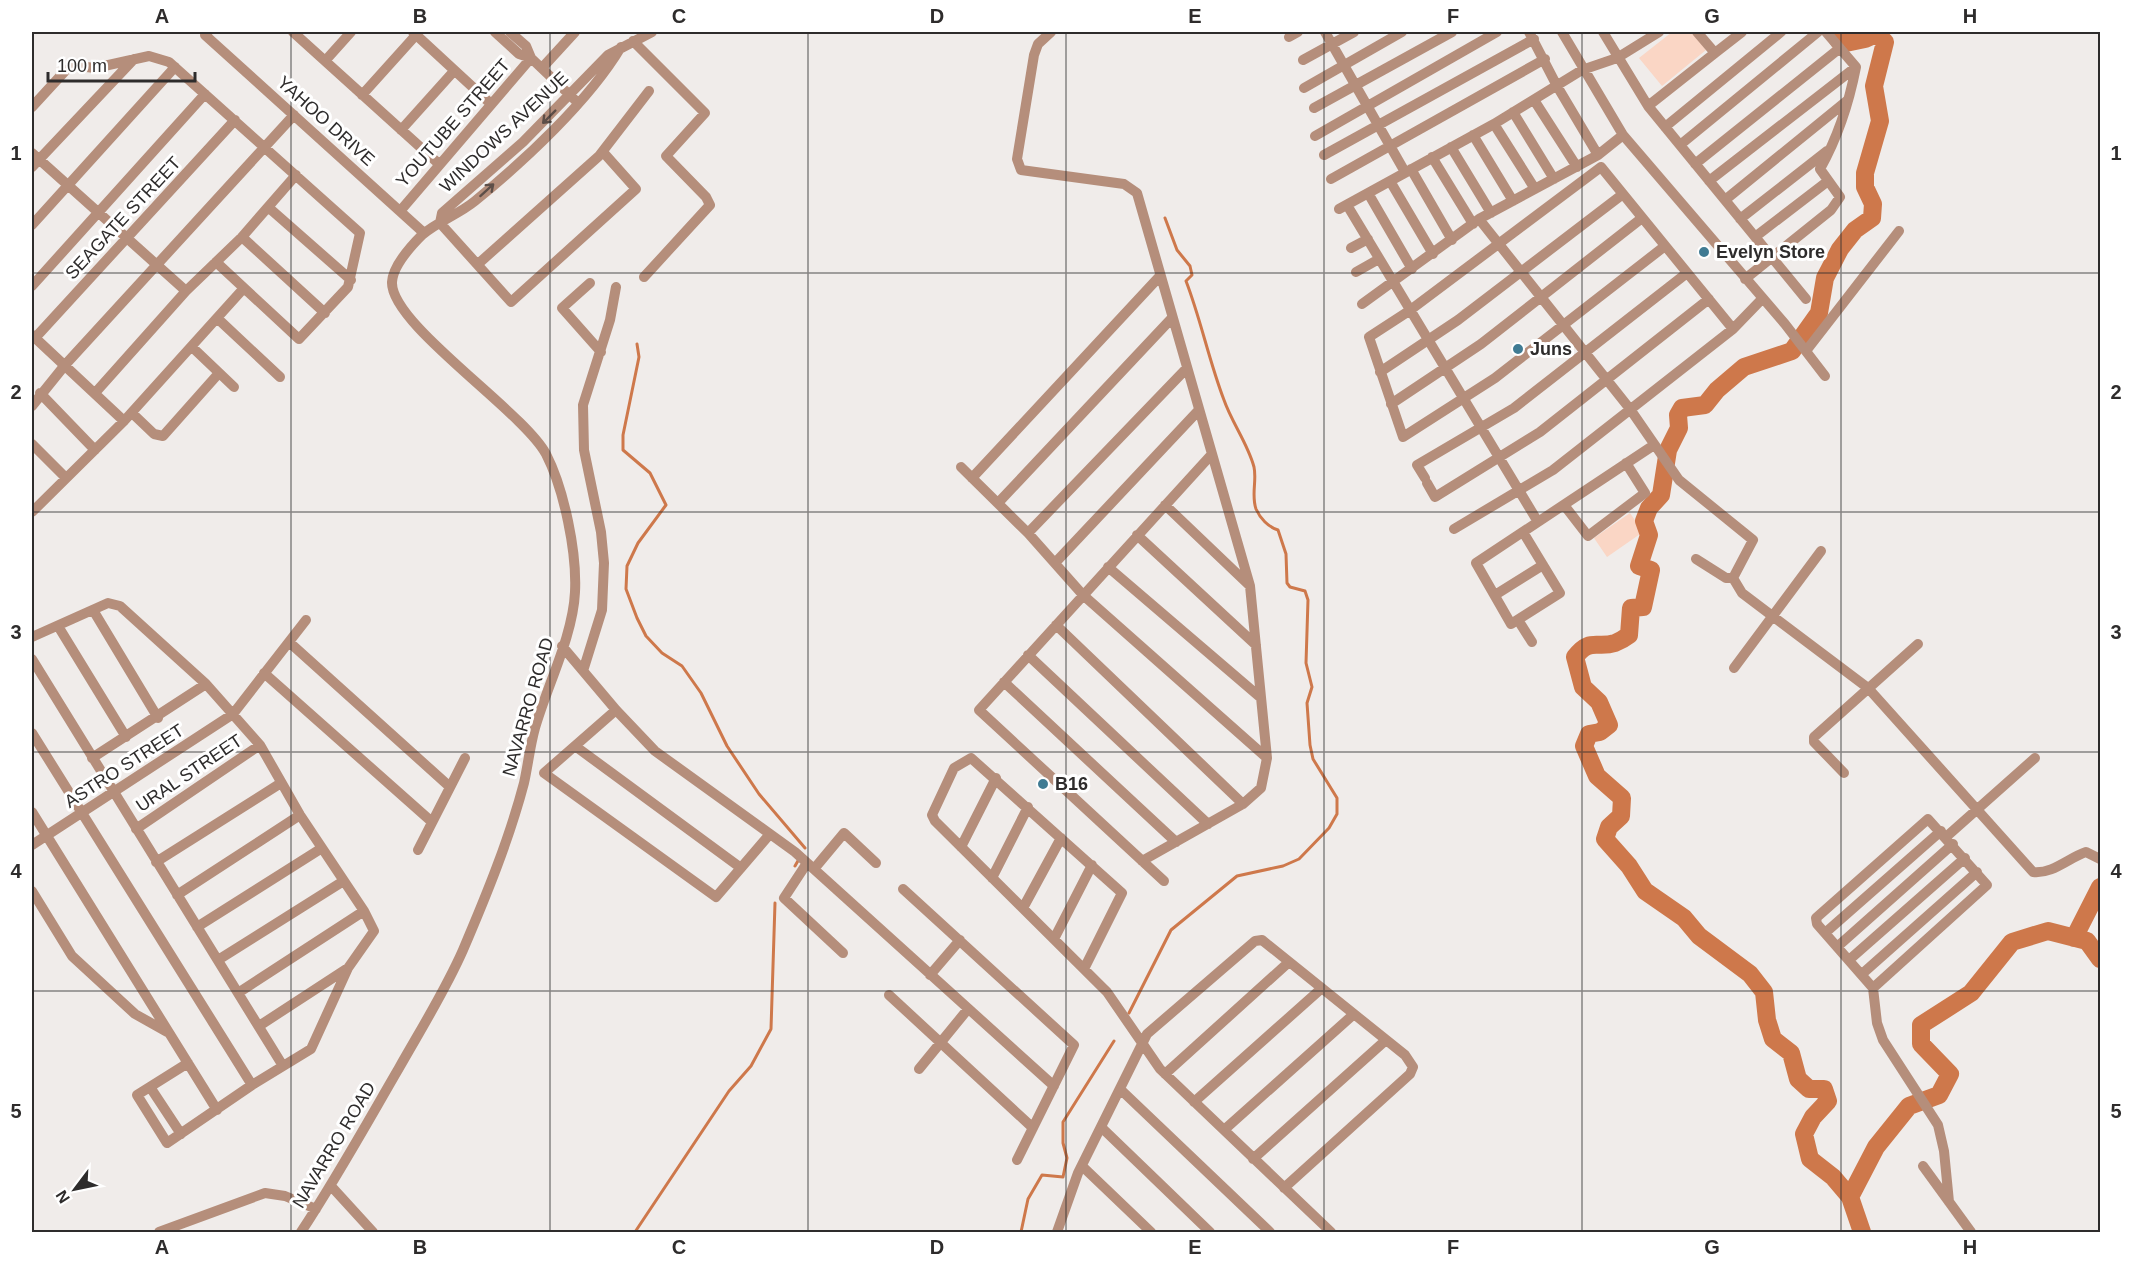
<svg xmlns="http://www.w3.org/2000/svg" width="2132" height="1264" font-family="Arial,sans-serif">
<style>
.park{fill:#fad6c5}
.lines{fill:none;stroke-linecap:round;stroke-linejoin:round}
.stream{stroke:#ce784b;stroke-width:3}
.river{stroke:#ce784b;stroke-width:18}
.minor{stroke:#b58e7b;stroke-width:10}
.oneway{stroke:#5d4e48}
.grid{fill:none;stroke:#2e2c2c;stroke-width:1.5;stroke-opacity:0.55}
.poi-dot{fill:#407b93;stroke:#fff;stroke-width:2}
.labels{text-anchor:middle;stroke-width:6;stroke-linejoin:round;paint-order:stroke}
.street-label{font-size:18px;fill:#2e2c2c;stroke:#fff}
.poi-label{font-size:18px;font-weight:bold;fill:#2e2c2c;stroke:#fff;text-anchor:start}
.neatline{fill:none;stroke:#2e2c2c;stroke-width:2}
.grid-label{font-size:20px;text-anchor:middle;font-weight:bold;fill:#2e2c2c}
</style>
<rect width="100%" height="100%" fill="#f0ecea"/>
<!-- park -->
<path class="park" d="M1672,32H1693L1706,50L1662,86L1639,58Z
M1630,513L1643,532L1607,557L1594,538Z"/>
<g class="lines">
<!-- stream -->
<path class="stream" d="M637,344L639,357L623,435V450L650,473L666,505L638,543L627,566L626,589L637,618L646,636L662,653L682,666L701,693L727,746L759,794L805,848
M795,866L799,859
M1129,1013L1171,930L1237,876L1283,866L1299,859L1329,828L1337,814V798L1313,759L1310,745L1307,703L1312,687L1306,663L1308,600L1305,591L1290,587L1287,583L1286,554L1278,530C1268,527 1260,518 1256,509C1251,495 1257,481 1254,467C1248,444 1232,423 1224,400C1209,361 1201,320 1186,281L1192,275L1190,266L1177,250L1165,218
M635,1232L729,1091L751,1066L771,1029L775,903
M1021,1232L1028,1199L1042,1175L1063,1177L1067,1158L1063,1143V1122L1114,1041"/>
<!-- river -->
<path class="river" d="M1833,32L1841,44L1865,39L1876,34L1885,42L1874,86L1880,121L1865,173V187L1873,204L1872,218L1855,230L1840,249L1825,278L1819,313L1792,351L1744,367L1717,390L1705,405L1682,408L1678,415L1679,428L1668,450L1661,495L1649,508L1644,521L1649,535L1639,566L1651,570L1643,607L1631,608L1629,635C1625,638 1620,641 1615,643C1597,649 1590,637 1575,657L1583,687L1599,702L1609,725L1600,732L1589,734L1584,746L1597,776L1622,798L1621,816L1609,827L1605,839L1629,866L1645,891L1684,918L1699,936L1750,974L1764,992L1767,1020L1773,1039L1791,1053L1798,1079L1809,1089H1824L1828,1101L1813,1117L1804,1134L1810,1159L1833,1177L1850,1197
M2074,938L2100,887
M1862,1232L1850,1197L1876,1147L1909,1106L1939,1095L1950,1074L1921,1044V1025L1971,993L2012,942L2048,931L2087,941L2100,959"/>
<!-- minor -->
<path class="minor" d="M208,32L205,35L424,233
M293,32L439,164
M413,32L491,104
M495,32L519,54L531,58
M510,32L526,46L531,58L575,100
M1051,32L1038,44L1034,55L1017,159L1021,170L1124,184L1137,193L1250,586L1267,758L1261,788L1243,804L1142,861
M1325,32L1405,172
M1529,32L1557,86L1598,155
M1562,32L1623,135L1785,324L1825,376
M1603,32L1648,106L1806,299
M1289,37L1298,32
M633,41L705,113L666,156L706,197L710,205L644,277
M1715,53L1742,32
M1303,60L1354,32
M325,61L351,32
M542,68L575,32
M1304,88L1402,32
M362,95L416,35
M1534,100L1577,167
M1648,106L1715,53L1697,32
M32,107L66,70L78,66L95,68L149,56L169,62L360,233L348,287L299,339L216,262
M1314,108L1452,32
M1513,112L1554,179
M1494,124L1535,189
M1665,127L1781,32
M401,130L454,71
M1473,135L1513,201
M1315,136L1497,32
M1680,145L1818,32
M1451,147L1491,213
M32,153L186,291
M1324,155L1534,39
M1432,157L1473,224
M1695,164L1840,48
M32,167L134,59
M1411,169L1452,240
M1331,179L1545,59
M1390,181L1433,254
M1709,181L1856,67
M1368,193L1412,269
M1725,200L1848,100
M1347,205L1538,522
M268,207L351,280
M1339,209L1494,124L1582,70L1617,58L1659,32
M401,210L531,58
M1479,219L1630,409L1679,480L1753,540L1733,578L1742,593L1868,688L2033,872C2053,874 2068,858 2086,852L2100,859
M1740,219L1827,151
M440,223L511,302L636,189L603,152
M440,223L442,213L523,142L608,55L652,32
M32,225L175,67
M242,237L325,313
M1755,237L1828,181
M1665,246L1495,378L1403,437L1369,337L1409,311L1601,167L1733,329
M1351,248L1368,239
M478,264L599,156L649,91
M1356,272L1379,259
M1745,279L1831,210L1840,197L1820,169C1838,137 1849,103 1856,67L1826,32
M590,283L562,308L601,352
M32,286L205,94
M1362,304L1479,219L1598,155L1623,135
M217,318L280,377
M32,335L124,421
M35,338L235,120
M192,347L234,387
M1806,351L1899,231
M1380,372L1458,320L1623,194
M40,393L95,450
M95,393L186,291L242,237L296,175
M1391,404L1481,344L1642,218
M32,406L65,365L294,115
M132,413L154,434L163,436L219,373
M32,444L66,478
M961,467L1028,533L1083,595L1267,758
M972,478L1160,276
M1425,478L1417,465L1514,408L1687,273
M1427,483L1435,497L1540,432L1709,299
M998,503L1172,318
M1165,505L1250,586
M1564,505L1588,536L1645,493L1626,463
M32,512L124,421L244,288
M1454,529L1553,470L1733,329L1762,299
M1523,532L1560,593L1511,624L1476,563L1654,445
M1028,533L1186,369
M1137,535L1256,645
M1696,559L1726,578H1733
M1055,563L1198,411
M1108,567L1261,698
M1495,595L1543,565
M93,610L158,718
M1518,620L1532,642
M1056,625L1243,804
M58,626L126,737
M32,637L108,603L120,606L206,684L260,745L300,815L364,911L374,931L348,968L311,1049L252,1085L167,1143L137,1095L188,1063
M289,642L450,787
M562,646L616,710L655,751L795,852L1054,1086
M1028,655L1208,824
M32,659L283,1066
M1734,668L1821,551
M583,671L602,610L604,563L601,532L584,450L583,405L610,320L616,287
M264,673L432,822
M1004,682L1176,842
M616,710L544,773L716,897L770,834
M32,733L252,1085
M575,746L741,868
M92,758L206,684
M1844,773L1814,742V737L1918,644
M32,812L217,1110
M1928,819L1987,885L1873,988L1817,924L1816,918Z
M136,829L260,745
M1946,837L2035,758
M32,845L233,714L306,620
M961,847L996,778
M418,850L465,758
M156,862L281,783
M807,863L784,898L843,953
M814,869L844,833L876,863
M992,878L1028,807
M1164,881L979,710L1212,454
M903,889L1074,1045L1017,1160
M32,891L72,956L135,1014L167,1032
M177,895L300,815
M1023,908L1061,838
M197,927L322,848
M1825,933L1941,831
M1054,939L1092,865
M1837,947L1953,844
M218,960L342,882
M1849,960L1965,858
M1084,969L1122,893L971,758L954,768L932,815L935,821L1107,992L1160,1069L1331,1232
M1862,974L1977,872
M930,975L960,940
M1873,988L1877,1023L1883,1040L1938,1125L1944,1151L1949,1202
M238,993L364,911
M889,995L1033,1128
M259,1026L348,968
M919,1069L968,1009
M1165,1074L1289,962
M150,1087L181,1134
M1120,1089L1270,1232
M1194,1102L1322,988
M1101,1127L1210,1232
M1224,1130L1354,1014
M1253,1159L1386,1040
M1082,1166L1151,1232
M1923,1166L1971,1232
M331,1186L373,1232
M159,1232L265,1193L285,1196L316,1209
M301,1232C336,1179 367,1123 399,1068C421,1029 445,991 463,950C486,896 509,840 524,783C528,765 530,746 535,728C547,686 573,636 575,592C577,552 564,489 546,454C523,411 390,324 392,282C393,266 411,246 422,235C438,221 458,215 475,201C524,161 589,101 621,47
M1057,1232L1078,1173L1147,1034L1255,941L1262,940L1405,1055L1413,1067L1410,1074L1284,1188"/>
</g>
<!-- one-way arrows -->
<defs><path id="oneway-shaft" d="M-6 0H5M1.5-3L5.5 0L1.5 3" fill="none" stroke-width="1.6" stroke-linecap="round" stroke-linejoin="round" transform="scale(1.5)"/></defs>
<g class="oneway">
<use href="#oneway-shaft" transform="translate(549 117) rotate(135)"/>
<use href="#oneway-shaft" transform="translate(487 190) rotate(-42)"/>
</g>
<!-- grid -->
<path class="grid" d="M291,32V1232M550,32V1232M808,32V1232M1066,32V1232M1324,32V1232M1582,32V1232M1841,32V1232M32,273H2100M32,512H2100M32,752H2100M32,991H2100"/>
<!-- markers -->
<g class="poi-dot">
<circle cx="1704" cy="252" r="6"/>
<circle cx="1518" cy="349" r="6"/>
<circle cx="1043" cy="784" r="6"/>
</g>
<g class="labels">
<!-- street labels -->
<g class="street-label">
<text transform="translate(326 121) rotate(42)" y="6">YAHOO DRIVE</text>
<text transform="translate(453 123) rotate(-49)" y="6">YOUTUBE STREET</text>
<text transform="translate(504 132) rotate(-43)" y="6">WINDOWS AVENUE</text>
<text transform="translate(123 218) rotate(-47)" y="6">SEAGATE STREET</text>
<text transform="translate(528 707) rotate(-74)" y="6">NAVARRO ROAD</text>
<text transform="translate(124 766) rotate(-33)" y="6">ASTRO STREET</text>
<text transform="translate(189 773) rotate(-34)" y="6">URAL STREET</text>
<text transform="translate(334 1145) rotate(-59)" y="6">NAVARRO ROAD</text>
</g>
<!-- poi labels -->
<g class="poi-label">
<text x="1716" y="258">Evelyn Store</text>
<text x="1530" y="355">Juns</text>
<text x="1055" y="790">B16</text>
</g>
</g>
<!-- border -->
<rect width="2132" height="1264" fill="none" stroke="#ffffff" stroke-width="66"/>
<!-- north arrow -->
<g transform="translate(75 1189) rotate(238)" stroke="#ffffff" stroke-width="4.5" paint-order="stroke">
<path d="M0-4.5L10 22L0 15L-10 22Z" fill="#2e2c2c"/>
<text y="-9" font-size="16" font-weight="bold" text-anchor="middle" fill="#2e2c2c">N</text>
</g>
<!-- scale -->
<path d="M48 72v9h147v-9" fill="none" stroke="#2e2c2c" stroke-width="3"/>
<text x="57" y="72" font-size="18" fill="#2e2c2c" stroke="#ffffff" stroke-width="4.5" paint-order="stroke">100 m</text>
<rect x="33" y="33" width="2066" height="1198" class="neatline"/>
<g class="grid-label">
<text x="162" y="23">A</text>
<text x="420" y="23">B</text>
<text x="679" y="23">C</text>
<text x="937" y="23">D</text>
<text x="1195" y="23">E</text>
<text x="1453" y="23">F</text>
<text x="1712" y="23">G</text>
<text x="1970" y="23">H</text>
<text x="16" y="160">1</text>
<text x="2116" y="160">1</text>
<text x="16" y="399">2</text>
<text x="2116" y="399">2</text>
<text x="16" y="639">3</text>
<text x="2116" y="639">3</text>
<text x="16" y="878">4</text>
<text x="2116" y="878">4</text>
<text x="16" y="1118">5</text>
<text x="2116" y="1118">5</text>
<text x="162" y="1254">A</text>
<text x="420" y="1254">B</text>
<text x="679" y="1254">C</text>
<text x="937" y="1254">D</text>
<text x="1195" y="1254">E</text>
<text x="1453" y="1254">F</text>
<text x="1712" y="1254">G</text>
<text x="1970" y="1254">H</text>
</g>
</svg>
